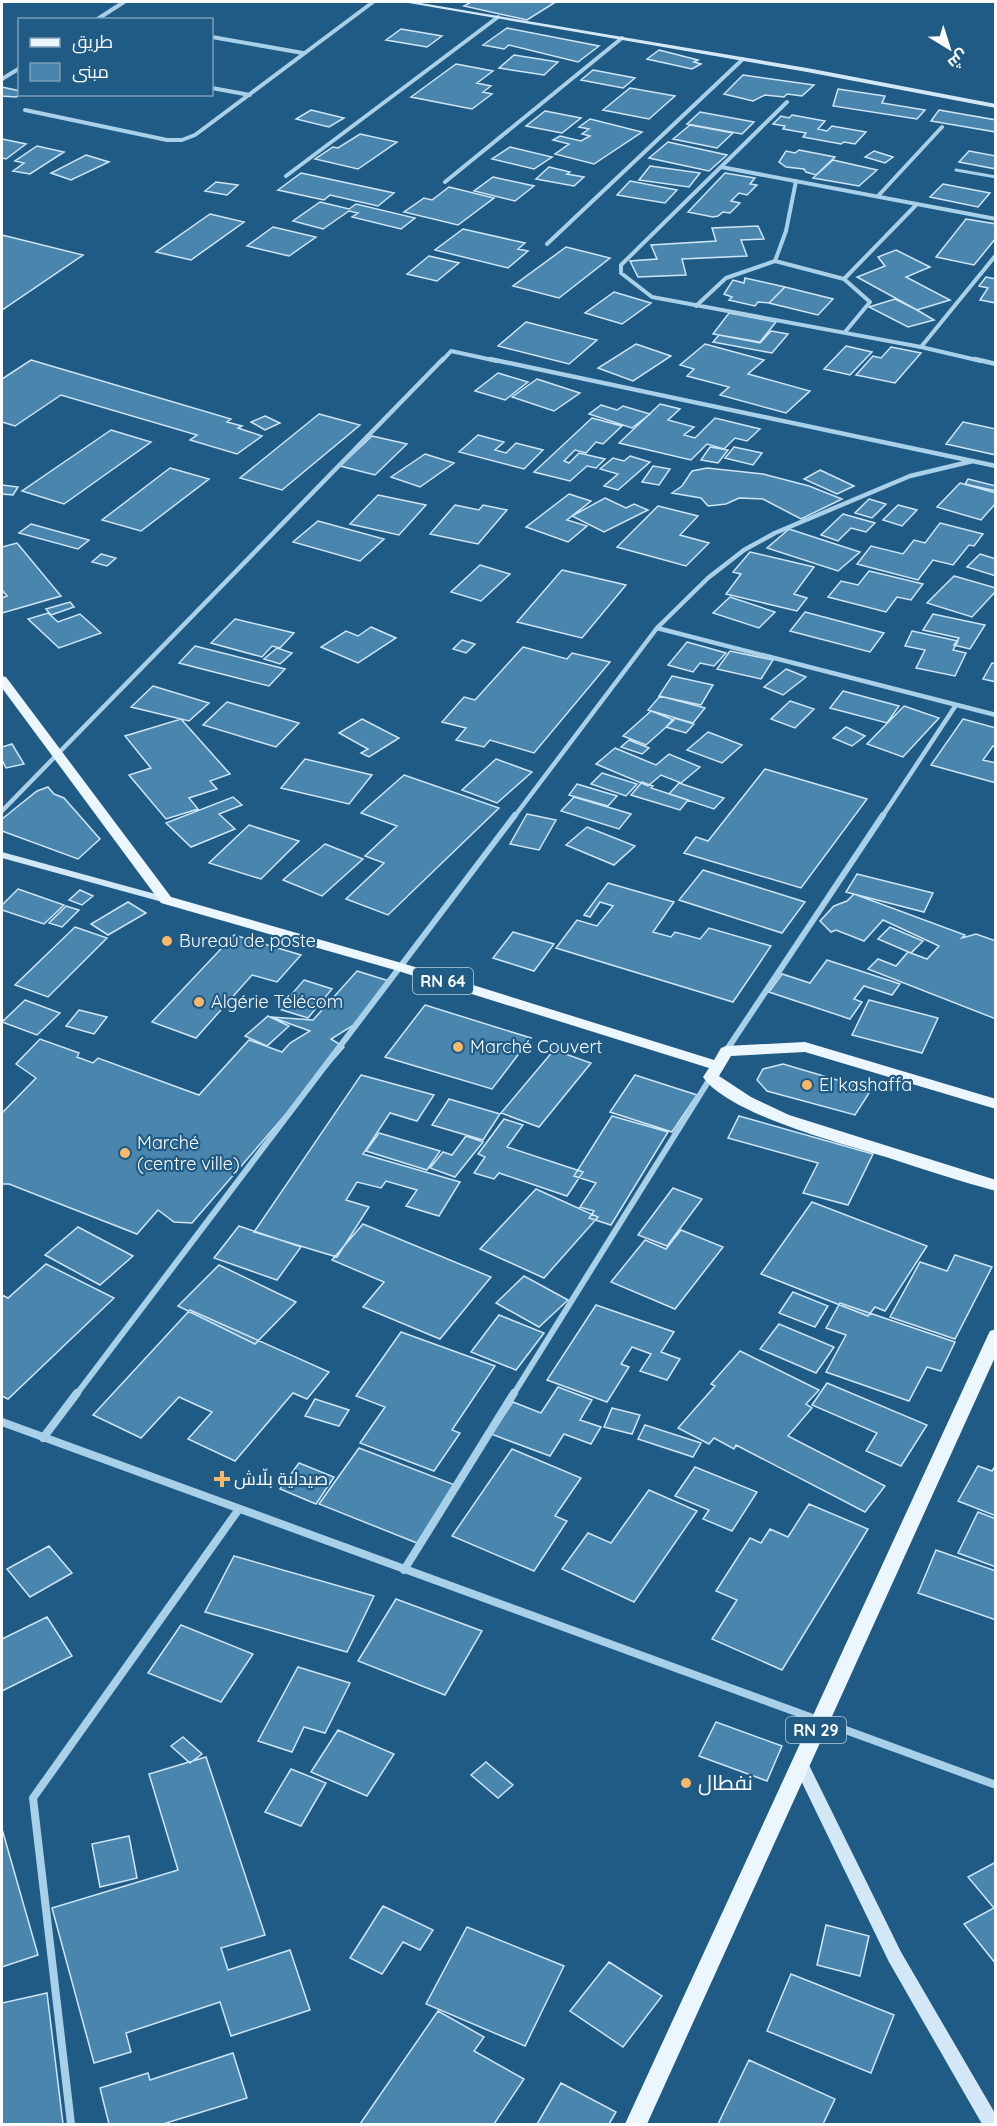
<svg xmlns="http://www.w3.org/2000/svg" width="997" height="2126" font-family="Quicksand,Cairo,sans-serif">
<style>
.building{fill:#4985ad;stroke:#cde6f7;stroke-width:1.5}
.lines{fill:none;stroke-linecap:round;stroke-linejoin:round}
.lane{stroke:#a8d0e9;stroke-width:3}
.street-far3{stroke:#a8d0e9;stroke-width:4}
.street-far2{stroke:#a8d0e9;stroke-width:4.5}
.street-far1{stroke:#a8d0e9;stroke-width:6}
.street{stroke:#a8d0e9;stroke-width:8}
.secondary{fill:#d3e8f7;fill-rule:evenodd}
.primary{fill:#ecf6fe;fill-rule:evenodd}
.poi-dot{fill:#f7b869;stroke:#205b85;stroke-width:2}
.labels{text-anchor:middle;stroke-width:4.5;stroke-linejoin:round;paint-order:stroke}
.shield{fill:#205b85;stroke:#bcceda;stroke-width:1.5}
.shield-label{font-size:16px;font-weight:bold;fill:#fff}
.poi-label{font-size:18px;fill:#fff;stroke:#205b85;text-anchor:start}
.near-poi-label{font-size:21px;fill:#fff;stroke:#205b85;text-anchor:start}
</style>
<rect width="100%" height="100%" fill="#205b85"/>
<!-- building -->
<path class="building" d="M471,2H549L554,3L527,20L464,6Z
M507,28L599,46L578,62L509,45L504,49L483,45Z
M401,29L442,36L427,47L386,40Z
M659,50L698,60L694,62L701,64L692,69L647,59Z
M514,55L558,62L544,75L499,68Z
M456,64L493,71L477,83L491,86L483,92L492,94L472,109L411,97Z
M593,70L635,78L623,88L581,80Z
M743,75L814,85L802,96L787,94L784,97L765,95L753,101L724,94Z
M2,87L20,91L22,94L16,97L2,96Z
M630,88L675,96L649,119L603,110Z
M838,89L885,96L882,103L925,110L917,119L833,106Z
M311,110L344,118L329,127L296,119Z
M939,110L996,120V132L931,121Z
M545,111L581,118L562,133L526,126Z
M700,112L754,122L742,134L687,124Z
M792,115L825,121L818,129L827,131L832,126L866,132L855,144L844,142L841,144L803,137L806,133L783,129L785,126L773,124L781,116L789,118Z
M590,119L642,132L594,164L555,154L569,144L553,140L560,136L581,141L590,136L582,134L589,129L579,127Z
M690,125L733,133L717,148L673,139Z
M360,134L397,142L358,169L315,159L333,147L338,148Z
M2,139L26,144L6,159L2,158Z
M668,142L727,155L709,171L649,158Z
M37,146L64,152L30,174L13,171L24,163L15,161Z
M510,147L552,157L534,169L492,159Z
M799,150L835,157L816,175L806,172L804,169L786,167L779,162L786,151L795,153Z
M874,151L893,157L885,163L865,157Z
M969,151L996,156V169L959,162Z
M86,155L109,162L71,180L51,173Z
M833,160L877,170L859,186L813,178Z
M650,166L700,173L689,187L639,180Z
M549,167L570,172L567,174L584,177L574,186L536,179Z
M301,173L394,193L378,206L330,195L324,200L278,190Z
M725,173L755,178L750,184L757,185L747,195L739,193L731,201L740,203L730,213L723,212L718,216L713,217L688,212Z
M493,177L534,186L515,201L474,191Z
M630,181L677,190L665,203L617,195Z
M216,182L238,185L227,195L205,191Z
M943,184L990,193L978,207L930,197Z
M449,187L494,198L458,225L404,212L424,198L432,200Z
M320,202L349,209L356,204L415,218L401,229L352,217L358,213L349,211L323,229L293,221Z
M210,214L244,222L191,260L156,252Z
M966,219L996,224V238L974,265L936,257Z
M758,226L764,239L741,240L747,256L682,259L686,275L638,277L630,261L657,259L651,245L716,241L712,228Z
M273,227L316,237L289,256L247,246Z
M463,229L525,243L518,249L528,251L508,268L435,250Z
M2,235L83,255L2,310Z
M566,247L610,258L559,298L513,286Z
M896,250L930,267L906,277L950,300L917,310L857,277L885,266L878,257Z
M429,256L459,263L437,281L407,274Z
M986,277L996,279V303L980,300L988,288L979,286Z
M745,278L785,287L769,303L758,302L755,306L729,300L732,297L724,294L733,280L744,283Z
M785,287L833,299L818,315L769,303Z
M614,292L651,303L622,324L585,313Z
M895,299L917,310L934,320L908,327L869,307Z
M729,313L776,322L760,342L713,334Z
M526,322L597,340L569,364L498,346Z
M771,331L788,334L772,353L713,342L719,335L760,343Z
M636,344L671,356L633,381L598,368Z
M705,344L764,360L748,374L810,391L786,413L720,395L729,387L687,376L694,369L680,365Z
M846,346L872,352L850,375L824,369Z
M891,347L921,353L895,383L856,375L873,356L881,358Z
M31,360L231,419L227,422L242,426L238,428L262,436L237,454L190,440L197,435L61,395L15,426L2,422V379Z
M498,373L528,382L505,400L475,391Z
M537,379L580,393L554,411L512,397Z
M660,404L680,409L668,420L694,427L684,435L695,438L715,418L760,429L747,441L735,438L724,449L707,444L691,460L619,443Z
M601,405L617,410L623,406L650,414L632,428L589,414Z
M319,414L360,425L282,490L240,478Z
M265,416L280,423L265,430L251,422Z
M592,418L622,426L603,444L596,442L586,453L575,450L564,461L569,463L579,453L605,459L596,468L587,466L570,481L534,472Z
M963,422L996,429V455L946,444Z
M111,430L151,442L64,504L22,491Z
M478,435L504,442L495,450L506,453L516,443L543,450L524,469L459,452Z
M372,436L407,444L375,475L340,466Z
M710,447L728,450L718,463L701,460Z
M734,447L762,453L753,465L725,458Z
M425,454L454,463L420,487L391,477Z
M630,456L650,462L618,490L604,486L618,474L600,469L613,458L624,461Z
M653,466L670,469L659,485L642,482Z
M170,468L209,479L141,531L102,520Z
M707,468L763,474L809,486L842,499L801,519L763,499L739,498L726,504L708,506L701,498L672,493L682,486L692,471Z
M820,470L854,486L837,494L804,479Z
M968,479L996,486V491L965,484Z
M960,483L996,493V503L981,520L937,507Z
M2,485L18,487L13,495L2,494Z
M569,494L591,501L567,520L587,526L568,542L526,527Z
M378,495L426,505L399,535L350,524Z
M605,498L626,508L634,504L648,510L604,532L572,516Z
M869,499L886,504L872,518L855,513Z
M455,505L479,510L483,505L507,510L478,544L430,534Z
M898,505L917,510L902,526L883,520Z
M658,506L698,516L680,535L709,543L686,566L617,547Z
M843,514L875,523L866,532L851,528L838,541L821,535Z
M318,521L384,539L360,561L293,542Z
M940,523L983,534L974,546L969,545L953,565L933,560L918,580L857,564L871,546L903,554L914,540L925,543Z
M31,524L89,540L78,549L19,533Z
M789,529L860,552L838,571L767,548Z
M17,543L61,596L2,613V598L7,596L2,590V547Z
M750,552L814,567L794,594L807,598L797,611L726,594L741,574L733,572Z
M101,554L116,558L107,566L92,562Z
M980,554L996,559V576L967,567Z
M480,565L510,574L481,601L451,592Z
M562,570L626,585L582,638L517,622Z
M869,571L923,584L911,600L897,597L886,612L828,597L841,581L858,585Z
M954,576L996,588V591L972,617L927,603Z
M730,597L775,612L759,628L713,613Z
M70,602L74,607L51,615L46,609Z
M805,612L884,633L870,652L790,631Z
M48,613L58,622L80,614L101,633L59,648L28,619Z
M933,614L985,625L970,649L954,645L959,638L923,630Z
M235,619L294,633L280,648L272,646L262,657L211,643Z
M371,627L396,638L358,663L321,647L346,631L358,636Z
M912,631L958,641L953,650L966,653L955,676L916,668L925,650L905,646Z
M462,640L475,644L466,653L453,649Z
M687,642L726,653L714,666L700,663L693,672L668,665Z
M195,646L285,669L269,686L179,663Z
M523,647L567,659L572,653L610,662L534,753L490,740L484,747L456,740L466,728L442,722L464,697L475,700Z
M277,648L292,653L280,664L264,659Z
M730,651L773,660L761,679L717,669Z
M992,663L996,664V682L983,679Z
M786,669L806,677L783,695L764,687Z
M672,676L713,685L701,705L659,696Z
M153,686L209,703L189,721L131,707Z
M843,691L899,706L887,723L830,708Z
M660,696L705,708L693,723L648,710Z
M790,701L814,709L795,728L771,719Z
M227,702L299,723L276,747L203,725Z
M904,706L939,718L903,757L867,744Z
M651,711L674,720L646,745L623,736Z
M674,718L694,724L686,733L666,727Z
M181,719L230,774L210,781L217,789L189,798L198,809L166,819L129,775L151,768L125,736Z
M362,719L399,738L369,757L361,753L368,749L339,733Z
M963,719L996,728V747L993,746L983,760L996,763V783L931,765Z
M846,727L865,736L852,746L833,738Z
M708,732L742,745L722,763L687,750Z
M629,740L649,748L642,754L621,747Z
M12,744L24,764L6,768L2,760V747Z
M615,748L656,765L669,754L700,767L681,783L661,775L648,786L596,764Z
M305,759L372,775L349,804L281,788Z
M496,759L532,772L497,803L462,790Z
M765,769L867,799L801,888L684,853L696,837L708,841Z
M602,773L637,784L626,796L591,784Z
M404,775L499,808L388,915L346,899L384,863L365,856L397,826L361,813Z
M642,782L653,786L651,788L688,800L680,810L631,795Z
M679,783L724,798L714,809L669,794Z
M577,784L617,796L608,806L569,795Z
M48,787L54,794L64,798L100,839L78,859L2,831V819L37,791Z
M233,797L242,805L219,814L235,829L191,847L166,823Z
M574,797L631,814L619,829L561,811Z
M527,814L556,820L539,850L510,844Z
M249,825L299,841L261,879L209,863Z
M587,827L635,846L614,865L566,845Z
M325,844L363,859L322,896L283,880Z
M703,870L805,902L782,933L679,900Z
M857,874L933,893L924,912L846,892Z
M608,883L674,902L653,932L671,937L675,932L700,939L709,928L771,946L733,1002L556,948L577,920L597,926L613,906L600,902L590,917L584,915Z
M18,889L64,905L44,924L2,910V905Z
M80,890L93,896L82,905L69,900Z
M854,894L965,935L962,938L976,934L996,941V1019L868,969L878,959L896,966L908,952L927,959L939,946L883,920L864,941L836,930L831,932L820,921L834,906L847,901Z
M128,902L146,913L108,935L91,924Z
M66,906L79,910L62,927L49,923Z
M75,927L107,938L48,997L15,985Z
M890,927L923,941L911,953L878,939Z
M513,932L554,944L534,971L493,958Z
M234,935L301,955L277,982L252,975L196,1038L152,1022Z
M827,960L900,984L892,995L864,986L854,999L862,1002L850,1019L769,992L782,974L810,983Z
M357,971L389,981L362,1020L331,1039L344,1047L192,1223L174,1222L158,1210L137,1234L9,1184H2V1113L36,1078L16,1064L40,1039L79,1053L77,1057L93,1063L98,1058L199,1095L249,1040L282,1052L290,1043L310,1031L271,1017L313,1020Z
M304,980L332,989L308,1018L279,1009Z
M25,1000L60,1013L37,1035L2,1022Z
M869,1000L938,1018L922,1053L852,1035Z
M425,1005L531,1038L492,1089L385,1057Z
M79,1010L107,1017L94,1034L66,1026Z
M268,1016L289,1026L267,1046L245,1036Z
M554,1050L591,1063L539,1127L501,1113Z
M783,1064L871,1090L855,1115L767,1091L757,1080L763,1069Z
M361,1075L434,1095L417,1121L390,1113L363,1154L460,1182L439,1216L406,1206L417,1190L386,1181L381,1188L357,1182L346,1200L369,1207L337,1257L254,1232Z
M635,1075L697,1095L672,1132L610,1112Z
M449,1099L500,1114L483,1140L432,1125Z
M612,1116L668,1132L611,1225L589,1218L594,1211L580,1207L596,1183L574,1176Z
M739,1116L873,1154L848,1205L803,1193L818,1163L728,1138Z
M504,1119L523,1125L507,1147L583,1172L567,1196L499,1173L494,1179L474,1173L485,1157L478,1154Z
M379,1133L440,1151L427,1170L366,1151Z
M466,1136L483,1142L455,1177L430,1168L443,1152L452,1155Z
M673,1188L702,1199L667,1246L638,1235Z
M536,1189L598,1217L544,1278L480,1249Z
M812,1202L927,1246L885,1311L875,1307L868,1316L761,1274Z
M363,1224L491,1277L440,1339L363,1307L384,1282L332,1260Z
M239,1226L301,1247L277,1280L214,1258Z
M78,1227L133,1256L100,1285L45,1255Z
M681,1230L723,1247L675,1309L611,1282L645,1240L666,1249Z
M955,1255L992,1267L955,1339L890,1317L920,1262L947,1271Z
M46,1264L114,1298L8,1399L2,1396V1295L8,1298Z
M219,1265L296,1302L255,1344L178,1306Z
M524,1276L568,1300L539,1327L496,1303Z
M793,1292L828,1306L815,1327L779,1313Z
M840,1303L955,1342L941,1371L927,1367L909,1401L826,1372L846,1335L826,1328Z
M596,1305L674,1332L661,1352L680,1359L667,1380L640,1371L651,1354L632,1347L621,1364L629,1367L607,1402L547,1380Z
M190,1310L329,1372L307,1399L293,1393L235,1461L188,1439L212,1412L179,1397L141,1438L93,1415Z
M499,1315L544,1333L516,1370L471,1352Z
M779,1324L834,1347L816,1373L760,1349Z
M401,1332L495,1366L452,1430L460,1433L434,1471L360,1443L385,1407L356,1396Z
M740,1351L819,1390L806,1404L812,1408L788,1436L885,1486L865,1512L736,1445L734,1449L714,1438L709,1444L678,1428L715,1386L711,1384Z
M827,1383L927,1425L901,1466L866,1451L877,1433L812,1405Z
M558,1387L592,1400L580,1420L601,1427L591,1444L564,1434L550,1456L491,1434L513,1402L541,1413Z
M315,1399L349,1410L339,1426L305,1416Z
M612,1408L640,1415L632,1434L604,1427Z
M645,1425L701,1443L693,1457L638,1439Z
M359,1448L455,1485L417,1543L319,1504Z
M512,1449L581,1478L555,1516L567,1521L534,1571L452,1536Z
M299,1463L334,1477L316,1504L280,1489Z
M996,1465V1516L958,1501L978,1466L992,1471Z
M695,1467L757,1492L732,1531L703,1519L709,1510L675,1496Z
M649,1490L697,1511L634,1602L562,1569L588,1533L611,1543Z
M809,1504L868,1529L782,1670L712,1639L737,1600L716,1591L750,1538L761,1543L770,1529L788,1537Z
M978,1512L996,1519V1567L958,1553Z
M49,1546L72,1573L30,1597L7,1569Z
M936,1550L996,1571V1620L918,1593Z
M234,1556L374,1596L347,1652L205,1612Z
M396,1599L482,1631L445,1695L358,1661Z
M47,1617L72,1656L2,1691V1639Z
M181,1625L253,1654L221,1702L148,1673Z
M298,1667L350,1683L325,1733L304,1727L292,1752L258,1741Z
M716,1722L782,1746L767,1781L699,1756Z
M338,1730L394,1754L367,1796L311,1772Z
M183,1737L202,1754L190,1763L171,1746Z
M206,1757L265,1935L221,1948L228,1970L290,1950L310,2010L231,2036L220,2002L126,2033L131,2052L94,2063L52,1908L178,1870L149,1774Z
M486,1762L513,1785L498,1798L471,1775Z
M291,1769L326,1783L301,1826L265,1812Z
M2,1829L38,1955L2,1967Z
M129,1836L137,1878L100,1887L92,1844Z
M996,1862V1964L964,1924L994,1908L968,1877Z
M383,1906L433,1930L420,1950L403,1942L382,1974L350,1958Z
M826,1925L869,1936L860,1976L817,1965Z
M467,1927L564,1966L525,2046L426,2004Z
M609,1962L662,1996L623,2047L570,2011Z
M791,1974L894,2015L871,2073L767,2031Z
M47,1993L63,2124H2V2003Z
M438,2011L484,2037L474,2051L524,2079L494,2124H360Z
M233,2053L247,2098L163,2124H109L100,2088L148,2073L150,2080Z
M749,2060L835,2099L823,2124H718Z
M561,2083L616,2112L609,2124H537Z"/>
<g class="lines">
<!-- lane -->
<path class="lane" d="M956,170L996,177"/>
<!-- street-far3 -->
<path class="street-far3" d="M96,20L124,2
M212,37L303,53
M2,79L20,68
M212,88L250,95
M787,102L621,265V273L652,297L921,347
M25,110L167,140H182L195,135L373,2
M721,167L996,219
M286,176L498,17
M445,182L622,38
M878,196L942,127
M547,244L743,59
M775,261L786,231L796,181
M844,279L870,302L845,332
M696,306L726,278L775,261L844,279L917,204
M442,361L451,351L497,361
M981,361L921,347L996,255"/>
<!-- street-far2 -->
<path class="street-far2" d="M490,359L996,466
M975,359L996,364
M657,628L996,715
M2,811L443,359
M514,817L657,628L708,578L744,550L775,533L910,476L973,461
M882,817L956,705"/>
<!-- street-far1 -->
<path class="street-far1" d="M726,1051L883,815
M76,1395L515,815
M513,1395L711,1077"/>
<!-- street -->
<path class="street" d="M2,1422L996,1785
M43,1438L77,1393
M404,1570L514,1393
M71,2124L33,1798L239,1509"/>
<!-- secondary -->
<path class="secondary" d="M403,2H415L807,68L996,104V108L807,72Z
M2,852L170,898L172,900L166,903L2,858Z
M801,1757L806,1759L901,1952L996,2115V2124H982L889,1962L793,1764L796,1759Z"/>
<!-- primary -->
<path class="primary" d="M2,676L6,677L171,897L405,964L714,1060L721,1048L726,1046L805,1042L996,1099V1109L805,1052L731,1056L719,1076L751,1097L789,1115L996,1180V1191C959,1181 922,1169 886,1157C843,1144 728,1114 703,1077L709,1068L395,970L161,903L2,688Z
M996,1329V1355L647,2124H625L988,1335L990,1331Z"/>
</g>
<!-- markers -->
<g class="poi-dot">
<circle cx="167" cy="941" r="6"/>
<circle cx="199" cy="1002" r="6"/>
<circle cx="458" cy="1047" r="6"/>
<circle cx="807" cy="1085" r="6"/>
<circle cx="125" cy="1153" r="6"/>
<path d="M219 1470h6v6h6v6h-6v6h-6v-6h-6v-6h6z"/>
<circle cx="686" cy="1783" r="6"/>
</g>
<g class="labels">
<!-- shield labels -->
<g class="shield">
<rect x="413" y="968" width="60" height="26" rx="4.5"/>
<rect x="786" y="1717" width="60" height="26" rx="4.5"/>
</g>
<g class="shield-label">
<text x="443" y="987">RN 64</text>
<text x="816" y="1736">RN 29</text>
</g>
<!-- poi labels -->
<g class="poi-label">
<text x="179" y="947">Bureau de poste</text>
<text x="211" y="1008">Algérie Télécom</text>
<text x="470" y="1053">Marché Couvert</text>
<text x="819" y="1091">El kashaffa</text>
<text x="137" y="1149">Marché<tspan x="137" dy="21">(centre ville)</tspan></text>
<text x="234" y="1485">صيدلية بلّاش</text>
</g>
<!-- near-poi labels -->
<g class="near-poi-label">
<text x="698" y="1790">نفطال</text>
</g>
</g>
<!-- border -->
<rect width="997" height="2126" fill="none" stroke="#ffffff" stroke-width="6"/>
<!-- legend -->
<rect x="18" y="18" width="195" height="78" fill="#205b85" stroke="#799db6" stroke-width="1.5"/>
<rect x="30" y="38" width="30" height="9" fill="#ecf6fe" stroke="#799db6" stroke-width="1.5"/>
<text x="72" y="48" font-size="18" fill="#ffffff">طريق</text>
<rect x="30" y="63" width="30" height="18" fill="#4985ad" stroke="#799db6" stroke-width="1.5"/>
<text x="72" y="78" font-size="18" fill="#ffffff">مبنى</text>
<!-- north arrow -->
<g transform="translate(949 48) rotate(142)" stroke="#205b85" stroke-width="4.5" paint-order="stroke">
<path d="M0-4.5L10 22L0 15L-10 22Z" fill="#ffffff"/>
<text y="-9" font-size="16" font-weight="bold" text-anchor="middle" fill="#ffffff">ش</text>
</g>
</svg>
